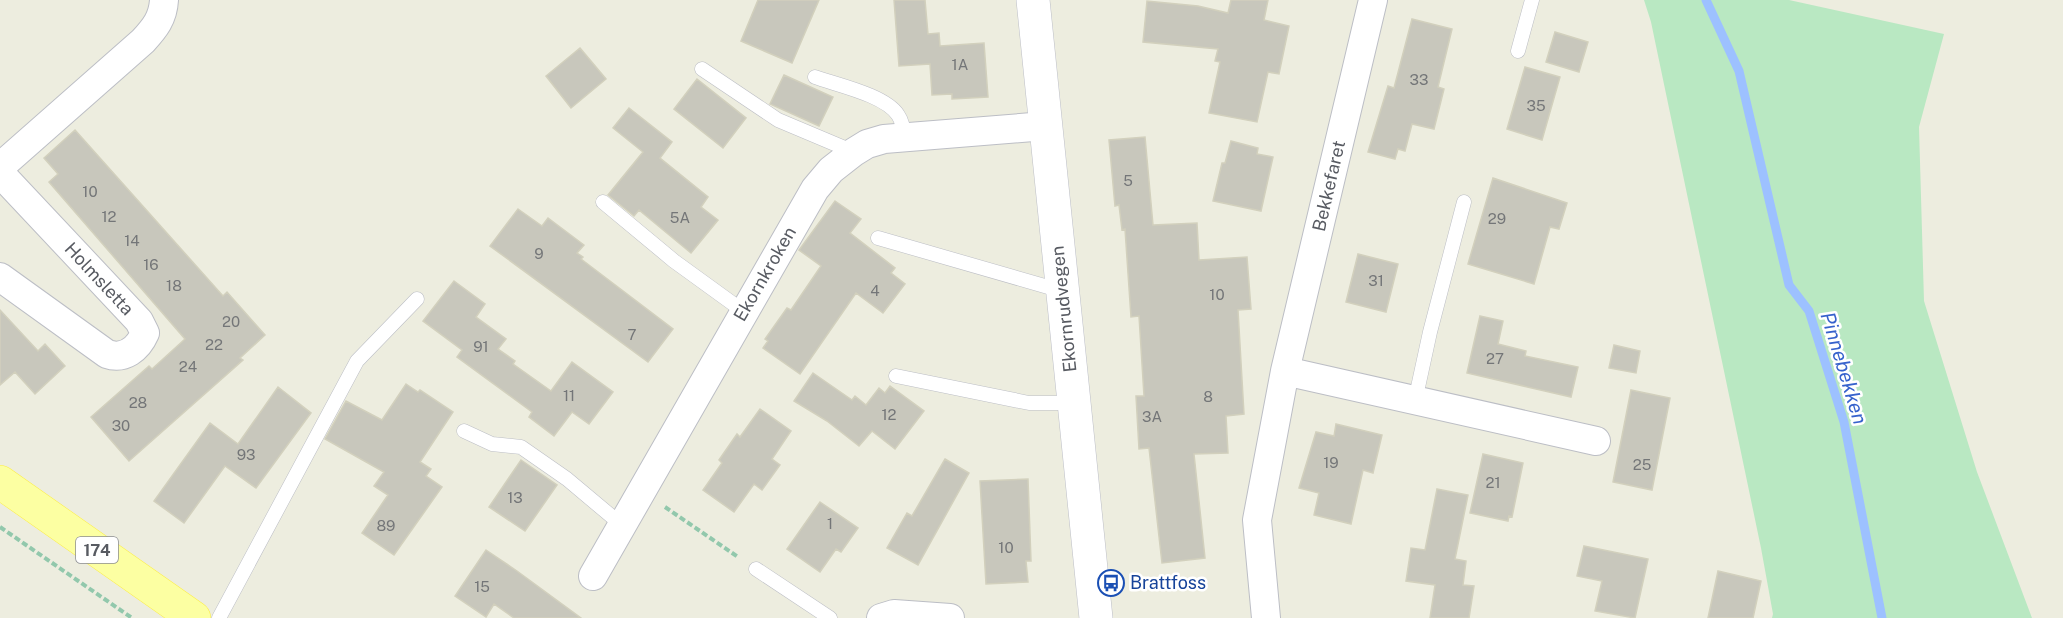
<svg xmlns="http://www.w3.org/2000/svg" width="2063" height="618" font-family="'Public Sans',sans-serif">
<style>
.green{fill:#b9e8c2}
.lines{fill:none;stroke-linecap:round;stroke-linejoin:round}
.stream{stroke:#9dc1ff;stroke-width:9}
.building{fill:#c8c7bc;stroke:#d2d0bd;stroke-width:1.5}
.lane-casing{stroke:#bcbec5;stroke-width:15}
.street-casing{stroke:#bcbec5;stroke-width:30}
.secondary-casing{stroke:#bcbec7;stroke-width:34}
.primary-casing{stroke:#fdee48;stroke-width:34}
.path{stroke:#92c8ac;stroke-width:4;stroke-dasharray:6 3;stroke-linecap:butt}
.lane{stroke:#fff;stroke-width:14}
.street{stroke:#fff;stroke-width:28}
.secondary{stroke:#fff;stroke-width:33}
.primary{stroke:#fcffa2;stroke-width:33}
.labels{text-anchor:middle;stroke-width:5;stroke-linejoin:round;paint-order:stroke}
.number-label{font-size:15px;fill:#747678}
.shield{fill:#fff;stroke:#8a8c91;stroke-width:1.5}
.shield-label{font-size:16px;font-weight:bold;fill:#585b62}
.street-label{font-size:18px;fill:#585b62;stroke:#fff}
.transit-label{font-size:18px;fill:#164399;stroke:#fff;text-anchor:start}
.water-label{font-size:20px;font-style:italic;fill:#3662cc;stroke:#fff}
</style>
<rect width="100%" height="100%" fill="#ededdf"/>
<!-- green -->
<path class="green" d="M1644,0H1789L1944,34L1919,127L1924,301L1977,472L2032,618H1772L1773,614L1761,548L1651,22Z"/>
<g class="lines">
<!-- stream -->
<path class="stream" d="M1706,0L1739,71L1789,285L1809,311L1844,422L1882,618"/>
</g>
<!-- building -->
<path class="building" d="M758,0H819L792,63L741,41Z
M894,0H925L928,34L939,33L940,46L984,43L988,97L952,99V94L932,95L930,64L899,66Z
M1231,0H1268L1264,20L1289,26L1279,74L1268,72L1257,122L1209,113L1220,62L1215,61L1218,49L1143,42L1147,1L1198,6L1228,13Z
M1412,19L1452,29L1438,87L1444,89L1434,129L1412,124L1405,151L1398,149L1395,159L1368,152L1388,86L1394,88Z
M1555,32L1588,42L1579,72L1546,62Z
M580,48L606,79L571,108L546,76Z
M1525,67L1560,77L1542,140L1507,129Z
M784,75L833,97L819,126L770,104Z
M697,79L746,118L723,148L674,109Z
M629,108L672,142L660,158L708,197L701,207L718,220L691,253L639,210L634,216L608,195L643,152L613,128Z
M75,130L223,296L227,292L265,335L240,358L243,360L129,461L91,417L149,366L152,369L185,339L49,182L58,174L44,158Z
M1145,137L1153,225L1197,223L1199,260L1247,257L1251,309L1238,310L1244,414L1226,416L1228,453L1194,454L1205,558L1162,563L1149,448L1139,449L1136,396H1144L1139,316L1131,317L1125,229L1122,230L1119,205L1115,206L1109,140Z
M1231,141L1258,148L1257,154L1273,157L1261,211L1213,201L1222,163H1225Z
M1493,178L1567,203L1559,229L1550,227L1534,284L1468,264Z
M835,201L861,219L850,233L895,268L891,273L905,284L883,313L856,293L800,374L763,348L768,341L765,339L787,308L791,310L821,266L799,250Z
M518,209L542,226L548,218L584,245L577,253L583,257L581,259L673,329L648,362L490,246Z
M1358,254L1398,264L1386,312L1346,302Z
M454,281L485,304L476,317L506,339L498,349L515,361L513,364L551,391L572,362L613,392L589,424L572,412L554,436L529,417L532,412L457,357L462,350L423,321Z
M0,310L38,351L45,344L65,366L35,394L15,372L0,385Z
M1480,316L1503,321L1498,344L1526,351L1525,356L1578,367L1571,397L1467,373Z
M1614,345L1640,351L1636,373L1609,368Z
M813,373L852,400L855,396L866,405L879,388L885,393L890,386L924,411L895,449L872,431L859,446L827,421L794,401Z
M406,384L418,392L420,390L453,412L420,462L431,469L426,476L442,487L394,555L362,533L388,495L374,486L384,472L325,439L346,401L382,420Z
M278,387L311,413L256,488L225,466L184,523L154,501L210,423L238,444Z
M1631,390L1670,398L1652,490L1613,482Z
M760,409L791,431L772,459L780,465L762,490L754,484L734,512L703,490L722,463L719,460L737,434L740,437Z
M1336,424L1382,435L1373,473L1363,470L1351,524L1314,515L1319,493L1299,488L1316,432L1334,436Z
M1483,454L1523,463L1512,517L1509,516L1508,521L1470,513Z
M945,459L969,473L918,565L887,548L907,513L912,516Z
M521,460L557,485L525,531L489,507Z
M1028,479L1031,561H1026L1028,582L986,584L980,481Z
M1437,489L1468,495L1455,559L1466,561L1463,585L1474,586L1469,618H1430L1435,585L1406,581L1411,548L1425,550Z
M820,502L858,528L841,552L836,549L820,572L787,549Z
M1584,546L1648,559L1635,618L1595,611L1602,581L1577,576Z
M486,550L517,571L581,618H514L494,604L486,617L455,596Z
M1718,571L1761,581L1753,618H1708Z"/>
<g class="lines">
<defs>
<path id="lane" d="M1518,51L1532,0
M702,69L778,120L854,152
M815,77C837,85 885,95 898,115C903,122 903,129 904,138
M603,202L674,261L743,311
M878,238L1062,291
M896,376L1029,403H1073
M1415,401L1430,332L1464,202
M464,431L492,444L521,447L567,479L623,526
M756,569L830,618
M219,618L357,361L417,299"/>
<path id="street" d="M0,167L143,41C155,28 163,18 164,0
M0,173L139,321L145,333C138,349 124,360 107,354L0,277
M1285,371L1596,441
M593,576L815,189L831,170L854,152L867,144L884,139L1045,126
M881,618L894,614L950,618
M1266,618L1257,520L1285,371L1373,0"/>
<path id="secondary" d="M1033,0L1096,618"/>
<path id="primary" d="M0,482L194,618"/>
</defs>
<!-- lane casing -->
<use href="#lane" class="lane-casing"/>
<!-- street casing -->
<use href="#street" class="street-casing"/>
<!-- secondary casing -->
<use href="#secondary" class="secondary-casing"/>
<!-- primary casing -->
<use href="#primary" class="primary-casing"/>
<!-- path -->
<path class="path" d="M665,507L738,557
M0,527L132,618"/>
<!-- lane -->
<use href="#lane" class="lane"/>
<!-- street -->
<use href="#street" class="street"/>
<!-- secondary -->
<use href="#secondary" class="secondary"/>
<!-- primary -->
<use href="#primary" class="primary"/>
</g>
<!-- icons -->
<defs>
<symbol id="bus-ring" viewBox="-11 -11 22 22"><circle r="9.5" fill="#fff" stroke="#1a4fb4" stroke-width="1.5"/><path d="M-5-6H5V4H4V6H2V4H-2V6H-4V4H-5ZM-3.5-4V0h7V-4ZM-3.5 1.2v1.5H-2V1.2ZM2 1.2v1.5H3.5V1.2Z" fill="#1a4fb4"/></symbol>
</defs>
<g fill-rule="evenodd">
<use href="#bus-ring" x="1096" y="568" width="30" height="30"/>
</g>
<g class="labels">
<!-- number labels -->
<g class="number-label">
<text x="960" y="70">1A</text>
<text x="1419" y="85">33</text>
<text x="1536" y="111">35</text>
<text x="1128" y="186">5</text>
<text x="90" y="197">10</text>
<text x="109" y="222">12</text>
<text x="680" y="223">5A</text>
<text x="1497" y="224">29</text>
<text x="132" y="246">14</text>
<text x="539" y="259">9</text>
<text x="151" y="270">16</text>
<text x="1376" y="286">31</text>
<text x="174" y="291">18</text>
<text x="875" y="296">4</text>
<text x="1217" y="300">10</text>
<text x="231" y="327">20</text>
<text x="632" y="340">7</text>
<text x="214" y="350">22</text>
<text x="481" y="352">91</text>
<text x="1495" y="364">27</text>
<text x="188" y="372">24</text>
<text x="569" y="401">11</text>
<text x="1208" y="402">8</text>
<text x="138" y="408">28</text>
<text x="889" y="420">12</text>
<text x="1152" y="422">3A</text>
<text x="121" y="431">30</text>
<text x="246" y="460">93</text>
<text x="1331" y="468">19</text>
<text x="1642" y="470">25</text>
<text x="1493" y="488">21</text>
<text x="515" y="503">13</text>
<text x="830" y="529">1</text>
<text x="386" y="531">89</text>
<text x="1006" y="553">10</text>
<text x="482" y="592">15</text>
</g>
<!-- shield labels -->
<rect class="shield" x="76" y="537" width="42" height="26" rx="4.5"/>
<g class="shield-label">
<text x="97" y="556">174</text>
</g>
<!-- street labels -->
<g class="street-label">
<text transform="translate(1329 186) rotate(-77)" y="6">Bekkefaret</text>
<text transform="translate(765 274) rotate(-60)" y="6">Ekornkroken</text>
<text transform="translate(99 279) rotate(47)" y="6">Holmsletta</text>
<text transform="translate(1064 309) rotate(-96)" y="6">Ekornrudvegen</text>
</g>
<!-- transit labels -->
<g class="transit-label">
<text x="1130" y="589">Brattfoss</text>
</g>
<!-- water labels -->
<g class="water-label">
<text transform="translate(1844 368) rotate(73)" y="7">Pinnebekken</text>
</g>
</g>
</svg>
